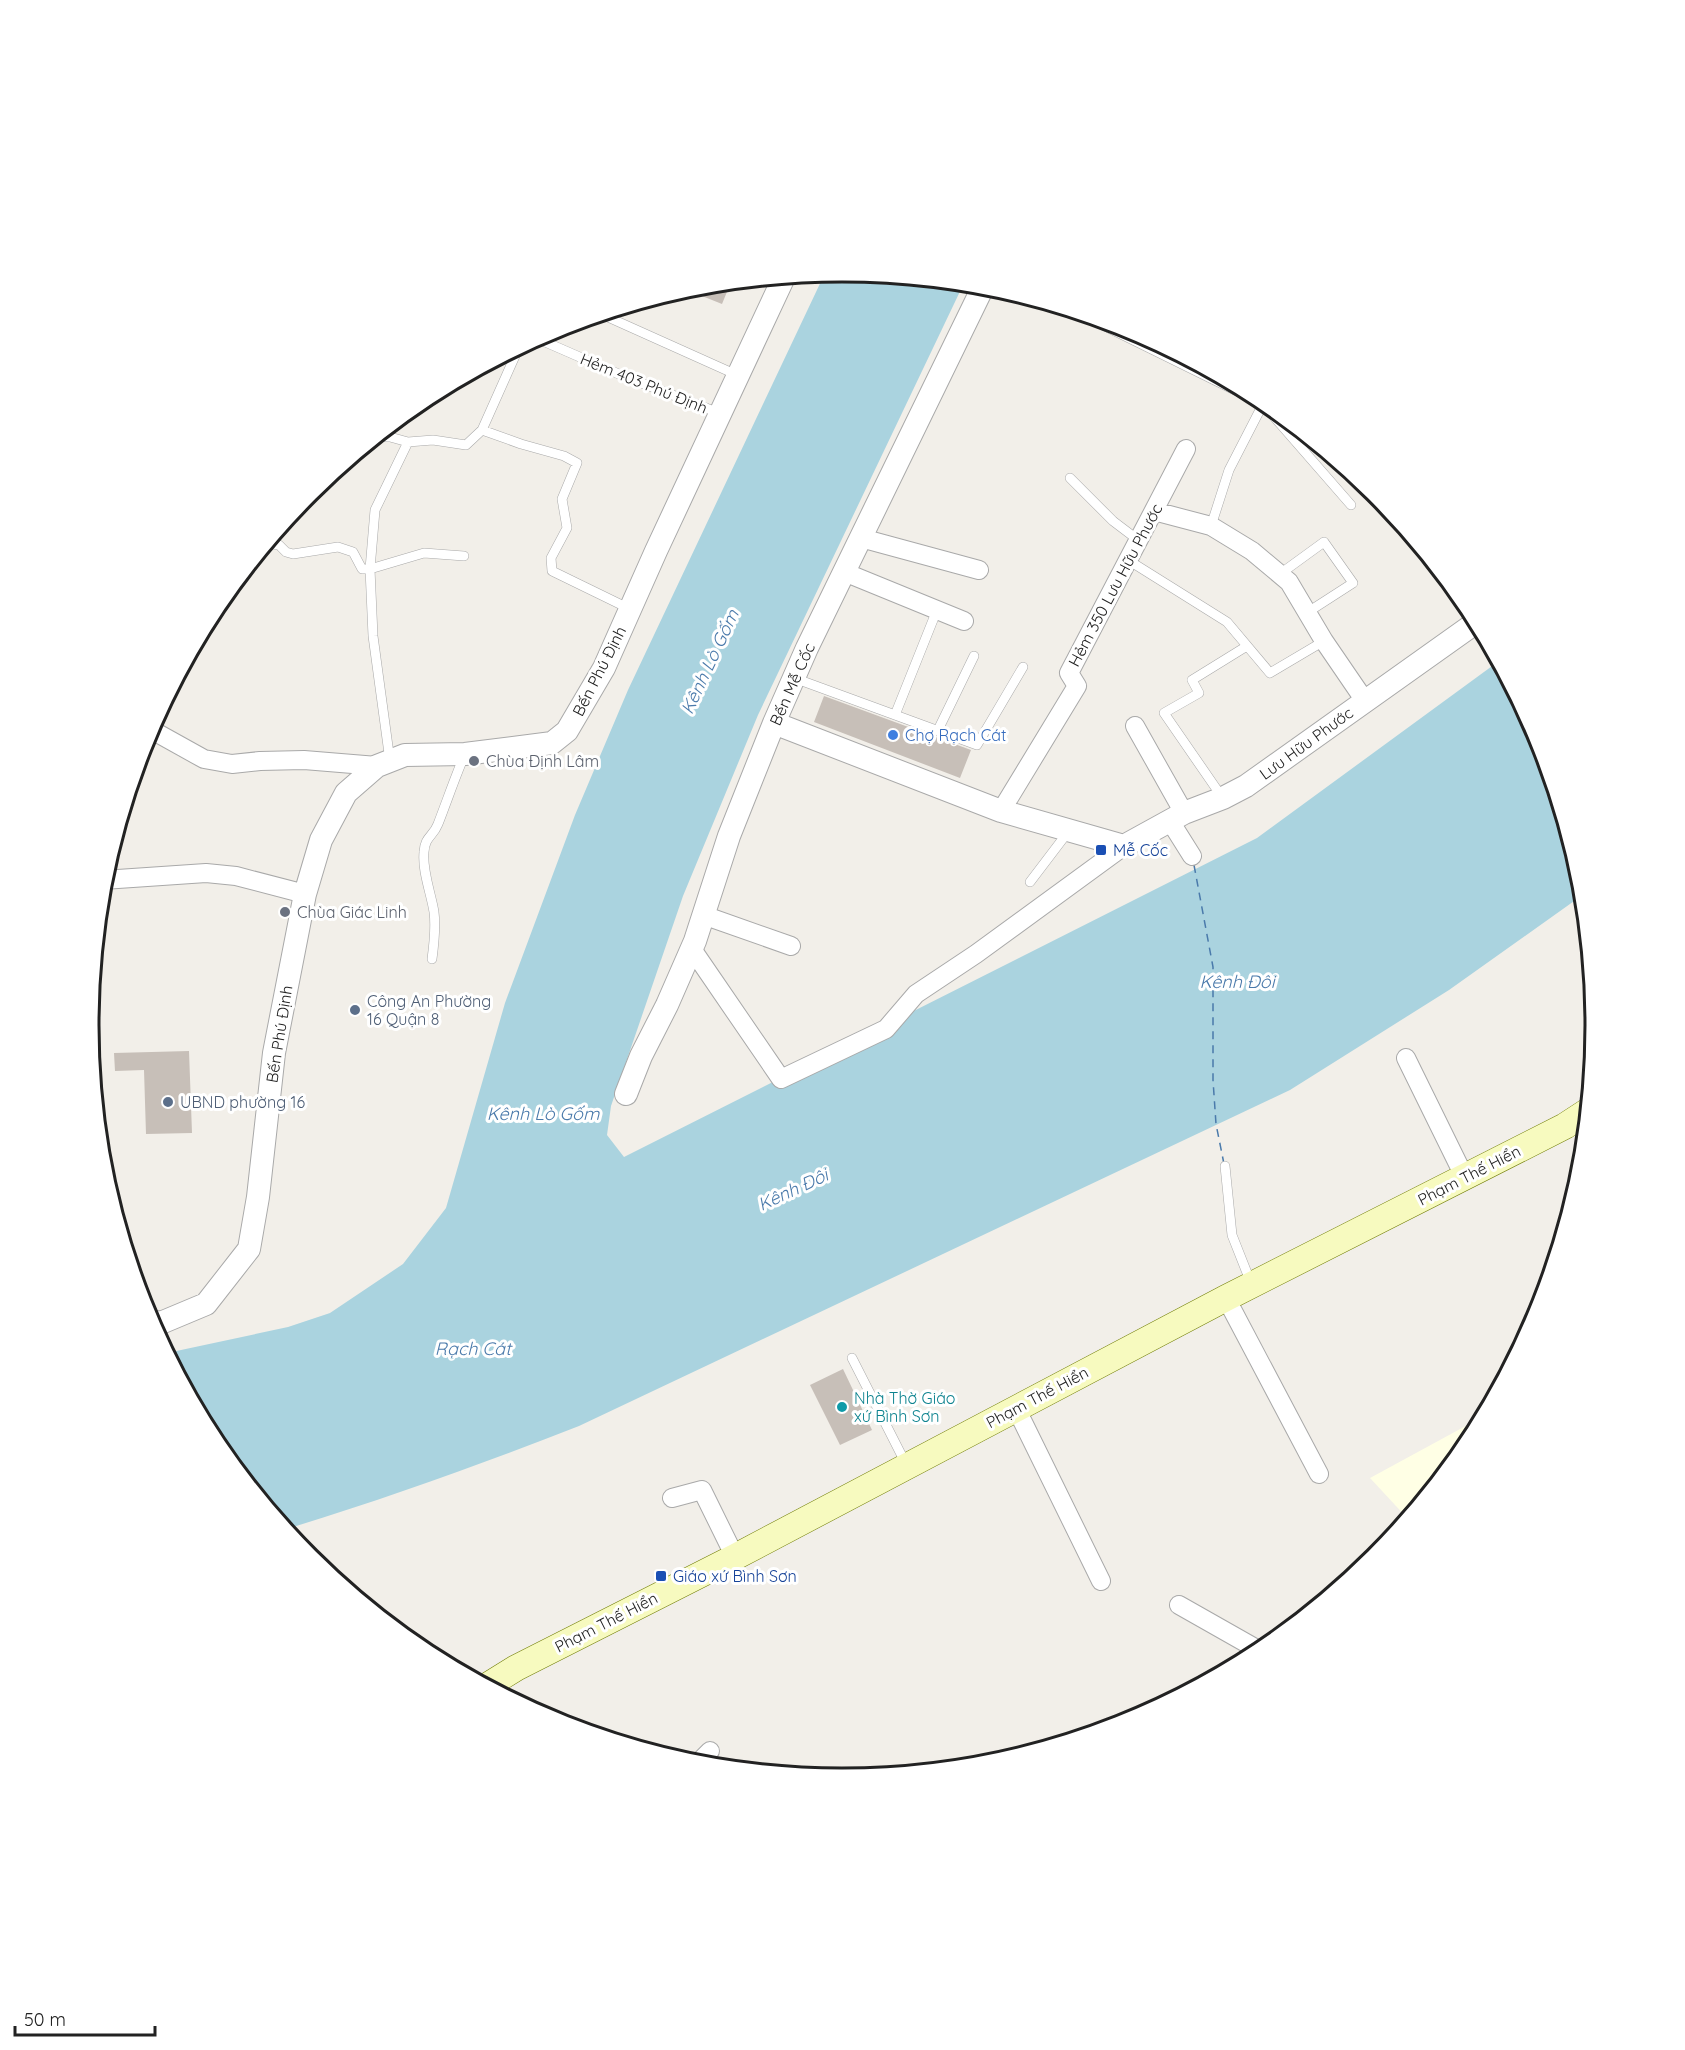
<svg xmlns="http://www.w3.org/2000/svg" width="1685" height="2050" font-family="Quicksand,sans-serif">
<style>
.education{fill:#ffffe5}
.water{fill:#aad3df}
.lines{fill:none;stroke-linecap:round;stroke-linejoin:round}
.ferry{stroke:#4a7aab;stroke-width:1.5;stroke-dasharray:8 6;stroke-linecap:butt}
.building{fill:#c7bfb8}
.service-casing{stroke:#a9a9a9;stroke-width:10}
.minor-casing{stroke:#a9a9a9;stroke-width:20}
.tertiary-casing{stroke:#a9a9a9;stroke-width:24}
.secondary-casing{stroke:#707d05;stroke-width:27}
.service{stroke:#fff;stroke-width:9}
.minor{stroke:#fff;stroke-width:18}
.tertiary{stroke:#fff;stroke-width:22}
.secondary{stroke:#f7fabf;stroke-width:26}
.shop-dot{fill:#3f7fe0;stroke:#fff;stroke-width:2}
.worship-dot{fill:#6b7280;stroke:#fff;stroke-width:2}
.transit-dot{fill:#1a4fb4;stroke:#fff;stroke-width:2}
.service-dot{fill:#5c6f8a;stroke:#fff;stroke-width:2}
.culture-dot{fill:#0f9aa8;stroke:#fff;stroke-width:2}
.labels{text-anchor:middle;stroke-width:6;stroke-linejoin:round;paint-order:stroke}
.street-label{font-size:16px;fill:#222;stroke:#fff}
.shop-label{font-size:16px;fill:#366cbe;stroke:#fff;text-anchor:start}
.worship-label{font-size:16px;fill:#5b616d;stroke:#fff;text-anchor:start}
.transit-label{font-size:16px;fill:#164399;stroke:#fff;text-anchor:start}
.service-label{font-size:16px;fill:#4e5e75;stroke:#fff;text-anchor:start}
.culture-label{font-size:16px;fill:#0d838f;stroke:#fff;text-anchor:start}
.water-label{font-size:18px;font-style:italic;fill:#4a7aab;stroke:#fff}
.rim{fill:none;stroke:#222;stroke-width:3}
</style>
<rect width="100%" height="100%" fill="#f2efe9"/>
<!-- education -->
<path class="education" d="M1484,1416L1469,1444L1408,1519L1370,1478Z"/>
<!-- water -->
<path class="water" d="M843,271L964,283L758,715L683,896L611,1106L607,1135L624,1157L1257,838L1499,661L1539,737L1582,878L1584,894L1449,990L1290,1090L579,1426C484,1463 390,1497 293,1527L284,1528L215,1444L167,1353L288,1327L330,1313L403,1264L446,1208L505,1003L575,815L628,690L825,273Z"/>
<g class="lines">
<!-- ferry -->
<path class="ferry" d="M1194,865L1213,967V1080L1216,1124L1224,1164"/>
</g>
<!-- building -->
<path class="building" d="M731,282L722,304L702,296L706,284Z
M824,696L971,750L960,778L814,722Z
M189,1051L192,1133L146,1134L144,1070L115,1071L114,1053Z
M843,1369L872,1430L840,1445L810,1385Z"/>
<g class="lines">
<defs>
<path id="service" d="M1072,310L1263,404L1351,505
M601,314L737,375
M536,338L621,375L719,413
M482,430L521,444L564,456L577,463L562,499L567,528L551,558L552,571L630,609
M376,437H390L408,442
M1070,478L1113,521L1138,540
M1211,526L1229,470L1263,404L1267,403
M267,543L279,545L286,552L293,554L338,547L353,552L362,569H370L424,553L464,556
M1128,560L1227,622L1270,673L1324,641
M1280,574L1324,542L1353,583L1308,612
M794,678L977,745L1023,667
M895,715L937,610
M938,730L974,656
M390,761L373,636L370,569L375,510L408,442L433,440L466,445L482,430L519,347
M1222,797L1164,713L1199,693L1192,680L1247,646
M1030,882L1068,832
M432,959C434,944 436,927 434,912C431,893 422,871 424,852C425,836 433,837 438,824C447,801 455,777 465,754
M1225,1166L1232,1235L1251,1283
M852,1358L906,1464"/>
<path id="minor" d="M1154,511L1211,526L1252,551L1289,582L1324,641L1365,701
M861,538L979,570
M844,572L964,621
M1135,726L1184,813
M150,729L204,759L232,764L260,761L304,760L377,766
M1001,811L1077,686L1069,673L1186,449
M1170,821L1192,856
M103,880L206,873L236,876L305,894
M703,915L791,946
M692,949L781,1079L886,1029L916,994L976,954L1124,846
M1406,1058L1465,1178
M1226,1298L1319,1474
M1016,1408L1101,1581
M672,1498L702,1490L735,1557
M1179,1605L1262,1652
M696,1765L710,1751"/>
<path id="tertiary" d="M774,723L1001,811L1124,846L1184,813L1223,798L1246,786L1478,621
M626,1094L641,1056L667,1005L695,941L729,836L774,723L807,648L984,285
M151,1323L163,1322L206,1304L249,1249L258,1197L274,1053L305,894L321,840L346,793L377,766L405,755L465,754L552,743L567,731L604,668L656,551L784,277"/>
<path id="secondary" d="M487,1686L516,1668L735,1557L1226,1298L1565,1126L1588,1111"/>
</defs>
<!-- service casing -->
<use href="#service" class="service-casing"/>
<!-- minor casing -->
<use href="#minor" class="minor-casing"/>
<!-- tertiary casing -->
<use href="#tertiary" class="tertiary-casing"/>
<!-- secondary casing -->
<use href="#secondary" class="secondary-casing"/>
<!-- service -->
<use href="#service" class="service"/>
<!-- minor -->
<use href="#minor" class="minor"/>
<!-- tertiary -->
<use href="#tertiary" class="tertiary"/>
<!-- secondary -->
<use href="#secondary" class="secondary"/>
</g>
<!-- markers -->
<circle class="shop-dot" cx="893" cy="735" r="6"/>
<g class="worship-dot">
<circle cx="474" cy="761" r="6"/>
<circle cx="285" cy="912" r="6"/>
</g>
<g class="transit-dot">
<rect x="1095" y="844" width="12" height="12" rx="3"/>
<rect x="655" y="1570" width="12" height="12" rx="3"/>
</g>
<g class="service-dot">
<circle cx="355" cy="1010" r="6"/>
<circle cx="168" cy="1102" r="6"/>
</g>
<circle class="culture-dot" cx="842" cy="1407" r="6"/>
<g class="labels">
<!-- street labels -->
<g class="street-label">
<text transform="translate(644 383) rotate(22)" y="6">Hẻm 403 Phú Định</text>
<text transform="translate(1115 585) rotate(-62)" y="6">Hẻm 350 Lưu Hữu Phước</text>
<text transform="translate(599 671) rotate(-63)" y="6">Bến Phú Định</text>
<text transform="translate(792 684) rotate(-66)" y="6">Bến Mễ Cốc</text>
<text transform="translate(1306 743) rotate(-36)" y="6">Lưu Hữu Phước</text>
<text transform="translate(279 1034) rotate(-81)" y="6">Bến Phú Định</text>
<text transform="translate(1469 1175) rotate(-27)" y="6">Phạm Thế Hiển</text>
<text transform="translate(1037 1397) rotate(-28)" y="6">Phạm Thế Hiển</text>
<text transform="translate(606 1622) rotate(-27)" y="6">Phạm Thế Hiển</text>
</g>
<!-- shop labels -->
<g class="shop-label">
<text x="905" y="741">Chợ Rạch Cát</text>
</g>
<!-- worship labels -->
<g class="worship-label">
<text x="486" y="767">Chùa Định Lâm</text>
<text x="297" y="918">Chùa Giác Linh</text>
</g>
<!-- transit labels -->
<g class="transit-label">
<text x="1113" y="856">Mễ Cốc</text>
<text x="673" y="1582">Giáo xứ Bình Sơn</text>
</g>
<!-- service labels -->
<g class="service-label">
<text x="367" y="1007">Công An Phường<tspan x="367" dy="18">16 Quận 8</tspan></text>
<text x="180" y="1108">UBND phường 16</text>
</g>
<!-- culture labels -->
<g class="culture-label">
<text x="854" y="1404">Nhà Thờ Giáo<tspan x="854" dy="18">xứ Bình Sơn</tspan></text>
</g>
<!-- water labels -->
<g class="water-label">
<text transform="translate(710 662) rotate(-65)" y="6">Kênh Lò Gốm</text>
<text x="1237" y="988">Kênh Đôi</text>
<text x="543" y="1120">Kênh Lò Gốm</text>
<text transform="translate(793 1190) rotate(-25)" y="6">Kênh Đôi</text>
<text x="473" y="1355">Rạch Cát</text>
</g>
</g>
<!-- crop -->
<path d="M0 0H1685V2050H0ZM99 1025a743 743 0 1 1 1486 0a743 743 0 1 1-1486 0Z" fill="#fff" fill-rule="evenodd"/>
<path class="rim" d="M99 1025a743 743 0 1 1 1486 0a743 743 0 1 1-1486 0Z"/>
<!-- scale -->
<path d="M15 2026v9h140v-9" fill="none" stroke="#222222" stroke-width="3"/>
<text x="24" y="2026" font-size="18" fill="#222222" stroke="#ffffff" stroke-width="4.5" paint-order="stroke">50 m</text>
</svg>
